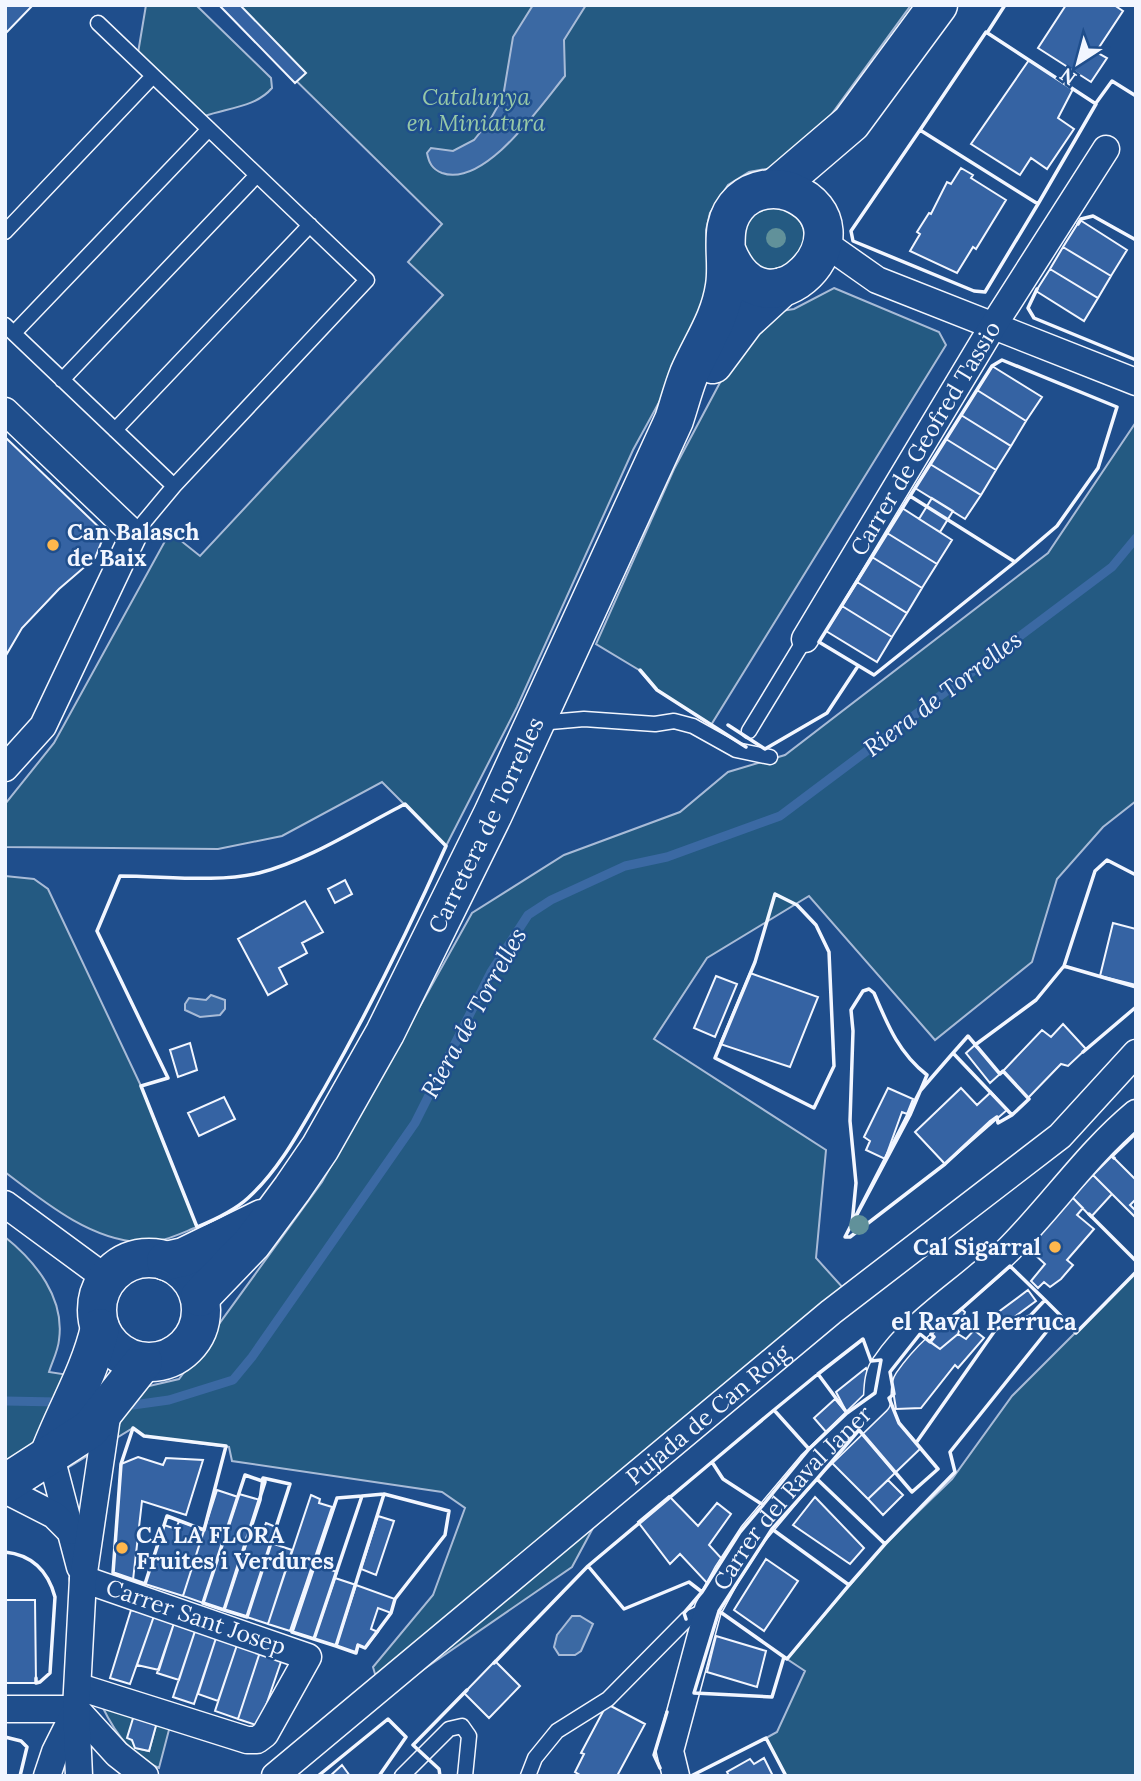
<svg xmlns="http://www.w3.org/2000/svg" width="1141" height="1781" font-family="Lora,serif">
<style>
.green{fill:#245a82;stroke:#a8bbd7;stroke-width:2}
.water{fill:#3b69a3;stroke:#a8bbd7;stroke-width:2}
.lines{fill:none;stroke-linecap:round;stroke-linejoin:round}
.stream{stroke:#3b69a3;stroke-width:9}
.building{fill:#3563a3;stroke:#f2f6ff;stroke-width:2}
.service-casing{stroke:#f2f6ff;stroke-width:17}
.minor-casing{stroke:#f2f6ff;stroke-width:29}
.primary-casing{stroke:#f2f6ff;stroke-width:41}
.service{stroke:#1f4e8c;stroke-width:14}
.minor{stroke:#1f4e8c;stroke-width:26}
.primary{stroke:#1f4e8c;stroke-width:38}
.wall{stroke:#f2f6ff;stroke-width:3.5}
.tree{fill:#61919a}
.poi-dot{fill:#ffb74d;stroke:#1f4e8c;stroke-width:2.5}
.labels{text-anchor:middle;stroke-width:5;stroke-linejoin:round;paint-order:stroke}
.park-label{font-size:23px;font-style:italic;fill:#97c8a6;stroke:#1f4e8c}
.street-label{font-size:23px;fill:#f2f6ff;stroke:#1f4e8c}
.poi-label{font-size:23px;font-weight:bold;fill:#f2f6ff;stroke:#1f4e8c;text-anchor:start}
.water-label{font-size:24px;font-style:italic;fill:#f2f6ff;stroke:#1f4e8c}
.neighbourhood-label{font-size:24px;font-weight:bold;fill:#f2f6ff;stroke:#1f4e8c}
</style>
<rect width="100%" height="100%" fill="#1f4e8c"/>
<!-- green -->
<path class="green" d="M146,5H196L271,78L272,88C256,107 228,108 205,116L138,53Z
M219,5H911L799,159L788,165L749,172L728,185L710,213L706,230L707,253L716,298L633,450L517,707L446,846L382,782L282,836L218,849L5,847V804L54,743L170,532L200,556L443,295L408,262L442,224Z
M764,206L796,211L809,241L781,271L760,268L745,252L742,230L747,220Z
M834,288L939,332L946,345L711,725L657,690L639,670L596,644L674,469L756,315L794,309Z
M1136,422V801L1103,827L1057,879L1032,962L935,1040L809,896L707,958L654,1039L826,1150L816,1258L854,1300L593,1528L572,1567L382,1698L373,1667L433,1595L465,1508L442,1492L232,1461L229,1447L144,1436L133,1428L5,1506V1237C36,1262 65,1298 59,1340C58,1351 52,1362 49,1372L145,1387L179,1379L322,1182L472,913L564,855L680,812L728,772L785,755L1048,553Z
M5,876L34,879L48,889L141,1086L197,1227C179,1234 160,1244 140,1242C90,1240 43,1201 5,1172Z
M1136,1272V1776H786L766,1738L777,1732L805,1671L787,1659L885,1544L952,1479L1012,1396Z
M102,1706L134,1715L132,1740L135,1748L149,1751L157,1722L170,1726L159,1768C132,1758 114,1731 102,1706Z"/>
<!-- water -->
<path class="water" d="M533,5H586L564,40L565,76C541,105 485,188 442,173C432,169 429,163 427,153L431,148L453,151L474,140L490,120L503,97L513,37Z
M211,995L225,1000V1009L220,1015L200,1017L185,1010V1004L189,998L206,1000Z
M572,1616H580L593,1624L581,1651L575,1655H559L554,1647L557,1635Z"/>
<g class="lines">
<!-- stream -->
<path class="stream" d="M5,1401L58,1402
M133,1405L169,1400L233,1380L252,1357L415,1123L491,972L528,915L551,900L625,866L667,857L780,816L1112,567L1136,538"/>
</g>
<!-- building -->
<path class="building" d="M5,5H33L5,34Z
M219,5H240L306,73L295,83Z
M1066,5H1114L1123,11L1096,52L1107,58L1091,82L1038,48Z
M1029,60L1073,89L1058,118L1074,129L1047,169L1031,158L1020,175L971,144Z
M961,168L973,175L971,178L1006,200L976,249L973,247L957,273L910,251L920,234L917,232L929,213L931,214L947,182L951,184Z
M1080,220L1127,250L1111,276L1063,247Z
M1063,247L1111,276L1098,298L1050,269Z
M1050,269L1098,298L1084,321L1036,291Z
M992,366L1042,397L1026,421L977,390Z
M977,390L1026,421L1011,446L961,415Z
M961,415L1011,446L996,470L946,439Z
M5,437L105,533L95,558L59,589L22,628L5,657Z
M946,439L996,470L981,495L930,464Z
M930,464L981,495L965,519L915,488Z
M932,498L953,511L940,532L919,519Z
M902,508L952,540L937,564L887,533Z
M887,533L937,564L922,588L872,557Z
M872,557L922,588L907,613L857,582Z
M857,582L907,613L892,637L842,606Z
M842,606L892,637L877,662L826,631Z
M345,880L352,894L335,903L328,889Z
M305,901L323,932L302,943L307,953L279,968L287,984L268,995L238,939Z
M1113,923L1136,929V985L1100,976Z
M750,973L818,997L790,1067L720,1044Z
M716,976L737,984L715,1037L694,1028Z
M1063,1024L1086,1049L1068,1066L1061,1064L1028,1098L1003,1071L1042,1030L1051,1037Z
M190,1043L197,1070L178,1077L170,1050Z
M975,1045L1000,1074L990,1083L966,1053Z
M888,1088L913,1099L907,1114L902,1112L885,1159L866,1150L870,1141L864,1137Z
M961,1088L977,1105L991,1092L1007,1110L945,1164L915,1132Z
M224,1097L235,1119L199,1136L188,1113Z
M1112,1156L1136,1180V1199L1130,1205L1136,1211V1218L1093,1175Z
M1093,1175L1112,1194L1091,1217L1072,1197Z
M1072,1197L1083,1208L1077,1215L1094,1229L1067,1260L1073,1265L1061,1279L1050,1287L1044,1282L1038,1288L1031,1281L1045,1264L1032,1252V1242Z
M1028,1290L1036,1301L1002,1326L993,1316Z
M960,1308L965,1312L958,1334L940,1349L930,1342L934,1337L931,1334Z
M974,1330L984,1338L958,1368L955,1365L921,1408L896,1409L890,1372L920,1334L940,1349L958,1334L966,1339Z
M866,1368L876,1386L847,1413L836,1392Z
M889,1398L899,1423L921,1448L895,1473L859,1430Z
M835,1399L847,1413L827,1433L814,1418Z
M859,1430L895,1473L868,1499L831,1462Z
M138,1457L163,1465L166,1458L203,1460L186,1515L142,1501L133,1580L113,1573L121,1464Z
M888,1480L903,1495L883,1515L868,1499Z
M217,1490L238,1497L203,1603L183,1596Z
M239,1494L260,1500L224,1610L203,1603Z
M311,1495L320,1499L319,1503L332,1507L290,1631L268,1624Z
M669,1496L698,1526L717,1503L731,1514L709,1545L723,1560L707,1583L680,1554L670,1564L638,1522Z
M815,1497L864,1548L850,1564L793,1525Z
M378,1516L394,1521L376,1575L361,1569Z
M179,1521L204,1530L183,1596L145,1584L164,1525L176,1529Z
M266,1523L276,1527L247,1617L224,1610L251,1529L262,1533Z
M271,1543L292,1550L268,1624L247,1617Z
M766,1559L798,1581L764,1631L734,1610Z
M315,1564L337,1572L314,1639L292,1632Z
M335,1578L356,1585L336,1646L314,1639Z
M356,1585L395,1599L391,1613L378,1608L371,1629L378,1632L365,1648L358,1645L356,1653L336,1646Z
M5,1600H35L36,1683H5Z
M131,1610L154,1616L130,1684L110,1678Z
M154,1616L175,1620L159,1670L137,1665Z
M175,1620L196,1628L179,1680L157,1673Z
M196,1628L217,1635L194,1704L173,1697Z
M217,1635L238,1642L218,1701L198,1694Z
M716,1636L766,1651L757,1687L707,1672Z
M238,1642L261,1649L238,1719L215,1711Z
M261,1649L283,1656L259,1726L238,1719Z
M495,1661L520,1686L489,1718L464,1693Z
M607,1704L645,1724L617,1776H582L575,1772L584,1754L581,1753Z
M134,1715L157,1722L149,1751L135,1748L132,1740L127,1738Z
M764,1758L773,1776H729L727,1772L750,1759L754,1764Z
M342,1765L350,1776H330Z"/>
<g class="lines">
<defs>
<path id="service" d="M98,23L367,280L174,486L134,534
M5,232L153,76
M5,325L174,486
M14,333L209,129
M62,380L257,175
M115,430L310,225
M539,723L584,719L655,724L674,721L693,726L736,750L770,757
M749,731L805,639
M402,1776L449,1729L462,1726L469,1736L465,1776
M528,1776L535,1758L557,1731L608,1699L687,1619L708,1609"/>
<g id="minor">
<path d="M823,242L877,280L1136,382"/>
<path d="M5,411L134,534L43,726L5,768"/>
<path id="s1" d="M805,639L993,326L1106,149"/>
<path d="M5,1204L107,1279"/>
<path d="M50,1453L80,1567"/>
<path d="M5,1490L54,1515L70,1531"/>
<path d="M79,1687L247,1740H257L265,1734L308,1657L83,1579"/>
<path d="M5,1709H76"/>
<path d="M76,1709L117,1754L145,1776"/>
<path d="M47,1776L55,1752L76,1710"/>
<path d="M79,1776L76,1709L83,1579L108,1410"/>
<path id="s2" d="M275,1776L831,1312L1060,1136L1136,1053"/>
<path id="s3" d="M676,1776L670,1751L708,1609L727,1574L753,1534L811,1465L877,1401C878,1388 877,1376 885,1365C918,1316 972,1288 1012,1246C1055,1202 1089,1152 1136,1113"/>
</g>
<g id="primary">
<path d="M775,188L851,123L938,5"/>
<path d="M713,364L745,321L782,287"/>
<circle cx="149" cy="1310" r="52"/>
<path d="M166,1261L184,1257L262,1219"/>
<path id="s4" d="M200,1297L252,1243L292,1189L320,1148L385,1033L493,814L674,420C679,405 683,389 689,374C702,344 720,320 725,286C730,255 716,225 741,201C754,189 774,186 791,192C879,229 765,350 726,250"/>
<path d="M50,1453C66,1411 90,1372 100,1328"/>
<path d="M5,1484L90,1429L143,1362"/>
</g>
</defs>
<!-- service casing -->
<use href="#service" class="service-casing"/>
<!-- minor casing -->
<use href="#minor" class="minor-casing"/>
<!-- primary casing -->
<use href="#primary" class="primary-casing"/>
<!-- service -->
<use href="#service" class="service"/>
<!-- minor -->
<use href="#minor" class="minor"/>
<!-- primary -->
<use href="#primary" class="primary"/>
<!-- wall -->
<path class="wall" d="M986,32L1096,104L1038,204L920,130Z
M987,33L1005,5
M1096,103L1112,81L1136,96
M920,130L1038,204L985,292L974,291L853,241L851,231Z
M1078,224L1081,219L1093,216L1136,240
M1037,289L1028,308L1034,318L1136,360
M1002,360L1117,407L1098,468L1057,526L1015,562L910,496L992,366Z
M910,496L1015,562L874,675L819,642Z
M640,670L657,690L746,747
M728,725L765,749L827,713L858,666
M405,804L446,846C409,929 369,1010 324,1089C302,1126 281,1168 248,1198C235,1210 214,1220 197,1227L141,1086L168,1078L97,931L120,876C165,876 216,883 259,873C307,861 360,827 405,804Z
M775,894L797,905L816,925L829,952L834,1066L814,1108L715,1058L755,962Z
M1067,967L1064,966L1095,871L1107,860L1136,875
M869,989L874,993C888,1026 899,1053 927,1075L910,1115L852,1224L856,1183L850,1121L853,1031L851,1010L863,991Z
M968,1036L1000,1074L1003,1071L1029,1099L1012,1115L953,1053Z
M978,1048L975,1045L1036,1000L1064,966L1136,987
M1083,1052L1136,1007
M953,1053L1012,1115L998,1123L997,1117L990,1122L945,1164L850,1237H845L920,1091Z
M1114,1158L1112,1156L1136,1133
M1089,1214L1136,1261
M1010,1266L1045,1300L1030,1316L996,1329L916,1443L899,1423L889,1398L894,1394L890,1372L920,1334L930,1342L934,1337L931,1334L946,1317L949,1320Z
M1045,1300L1060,1315L950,1452L955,1472L885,1544L817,1479L859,1430L912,1492L938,1469L916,1443L996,1329L1030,1316Z
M1059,1314L1076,1333L1136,1272
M863,1339L871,1361L881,1360L875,1393L847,1413L818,1374Z
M818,1374L847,1413L809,1449L774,1410Z
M774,1410L809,1449L763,1505L723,1479L712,1462Z
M133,1428L144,1436L226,1446L204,1530L167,1516L145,1584L113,1573L121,1464Z
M712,1462L723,1479L763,1505L740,1532L702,1592L689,1582L624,1609L588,1566Z
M245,1475L265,1482L224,1610L203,1603Z
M263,1478L290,1484L247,1617L224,1610L260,1500Z
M817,1479L885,1544L849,1585L772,1529Z
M384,1494L449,1511L445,1535L395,1599L391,1613L365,1648L358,1645L356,1653L336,1646Z
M384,1494L336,1646L314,1639L362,1496Z
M362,1496L314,1639L292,1632L337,1498Z
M772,1529L849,1585L787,1659L719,1611Z
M5,1552C33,1555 48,1571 55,1597L50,1673L40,1682L36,1683V1678
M719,1611L784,1657L772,1697L694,1693Z
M494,1663L588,1566L624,1609L689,1582L702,1592L684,1613L686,1619
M5,1737L21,1741L27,1747L20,1776
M660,1768L654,1755L667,1712
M318,1776L388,1719L406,1737L379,1776
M440,1776L439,1769L413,1745L467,1690
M691,1776L766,1738L786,1776"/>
</g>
<!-- trees -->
<g class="tree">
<circle cx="776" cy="238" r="10"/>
<circle cx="859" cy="1225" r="10"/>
</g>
<!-- markers -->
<g class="poi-dot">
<circle cx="53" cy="545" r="7"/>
<circle cx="1055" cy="1247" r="7"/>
<circle cx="122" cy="1548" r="7"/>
</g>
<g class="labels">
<!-- park labels -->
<g class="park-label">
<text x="476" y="105">Catalunya<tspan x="476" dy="26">en Miniatura</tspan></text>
</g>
<!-- street labels -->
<g class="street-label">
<text dy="8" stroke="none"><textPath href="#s1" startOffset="234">Carrer de Geofred Tassio</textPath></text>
<text dy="8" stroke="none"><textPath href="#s4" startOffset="555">Carretera de Torrelles</textPath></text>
<text dy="8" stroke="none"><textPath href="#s2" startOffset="564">Pujada de Can Roig</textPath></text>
<text dy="8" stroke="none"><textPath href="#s3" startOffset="313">Carrer del Raval Janer</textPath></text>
<text transform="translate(196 1617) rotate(19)" y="8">Carrer Sant Josep</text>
</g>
<!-- poi labels -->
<g class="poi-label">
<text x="67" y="540">Can Balasch<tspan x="67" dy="26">de Baix</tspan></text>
<text x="1041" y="1255" text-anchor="end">Cal Sigarral</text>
<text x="136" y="1543">CA LA FLORA<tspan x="136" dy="26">Fruites i Verdures</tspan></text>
</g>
<!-- water labels -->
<g class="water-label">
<text transform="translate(943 694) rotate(-37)" y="8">Riera de Torrelles</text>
<text transform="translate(474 1013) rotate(-61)" y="8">Riera de Torrelles</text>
</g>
<!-- neighbourhood labels -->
<g class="neighbourhood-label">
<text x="984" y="1330">el Raval Perruca</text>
</g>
</g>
<!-- border -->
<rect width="1141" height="1781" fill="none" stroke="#f2f6ff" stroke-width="14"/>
<!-- north arrow -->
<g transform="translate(1078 63) rotate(216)" stroke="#1f4e8c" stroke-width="5" paint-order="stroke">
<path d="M0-5L12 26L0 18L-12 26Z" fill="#f2f6ff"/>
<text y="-10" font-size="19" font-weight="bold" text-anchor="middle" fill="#f2f6ff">N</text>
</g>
</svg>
